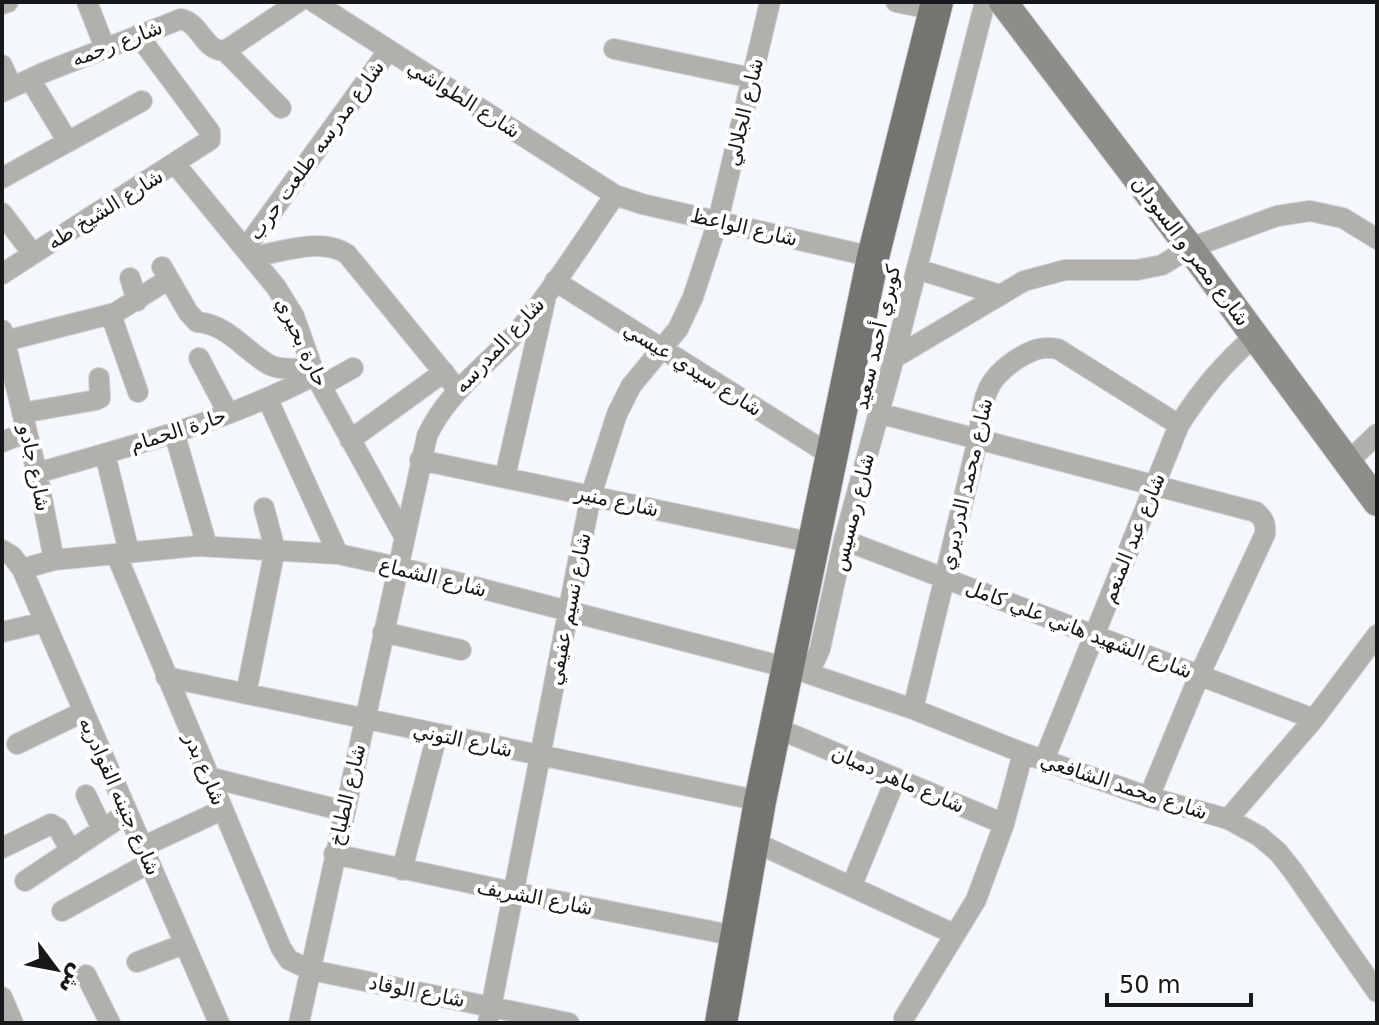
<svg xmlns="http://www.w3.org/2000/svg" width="1379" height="1025" font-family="'DejaVu Sans','Noto Sans Arabic',sans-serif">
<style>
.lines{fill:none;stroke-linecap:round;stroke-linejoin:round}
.minor-casing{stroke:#d0d4d9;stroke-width:22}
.secondary-casing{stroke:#d0d4d9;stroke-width:30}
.primary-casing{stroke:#d0d4d9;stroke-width:34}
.minor{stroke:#b1b0ad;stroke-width:20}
.secondary{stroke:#8e8d8a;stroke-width:28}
.primary{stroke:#757470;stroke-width:32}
.labels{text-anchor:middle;stroke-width:8;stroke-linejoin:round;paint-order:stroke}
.street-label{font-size:20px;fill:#161819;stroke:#fff}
</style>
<rect width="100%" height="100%" fill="#f4f8fd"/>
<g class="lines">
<defs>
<path id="minor" d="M87,2L105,48
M314,2L615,195L642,204L873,257
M896,2L935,10
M2,4L8,2
M614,49L752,78
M225,51L298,2
M225,51L281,108
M2,65L12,87
M30,79L68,142
M2,92L45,72L181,19C201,23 203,51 225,51
M176,165L276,287L294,316L315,375L404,536
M2,178L142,101
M2,213L33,254
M245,249L388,51
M252,257C282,252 321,237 347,254L458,390
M162,267L188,312L197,322C227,324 244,350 268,364C279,371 300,368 313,369
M917,269L1000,295
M2,274L210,140V132L138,35
M130,278L137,301
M555,281L832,456
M111,315L138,392
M2,330L37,473L54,560
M5,341L115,313L169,279
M199,358L228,413
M894,358L1024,281L1065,270H1137L1162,265L1190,248L1277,216L1310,211L1343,218L1377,239
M321,386L353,368
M268,400L338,554
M22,413L96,400L100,398L99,378
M878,413L1256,512C1264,519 1266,524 1265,534L1199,676L1149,797
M174,432L207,546
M350,440L444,372
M2,442L27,432
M105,454L129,552
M420,460L814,543
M1348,462L1377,434
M37,473C131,446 228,421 315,375
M505,477L545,301
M844,540L1314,719
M2,550L12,556L22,569L219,1023
M116,554L281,948L289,960L311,970L569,1023
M22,569L54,560L197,546L338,554L398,567L804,672L913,709L1023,753L1149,797L1228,819L1259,836L1278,852L1293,871L1377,992
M2,632L45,622
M383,632L461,650
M804,672L815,660L820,649L844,540L894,358L985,2
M166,677L760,801
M246,694L275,549L264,508
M913,709L978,439C984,400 982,382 1017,359C1032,350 1041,346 1058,349L1179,425
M791,734L1004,824
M17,744L83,712
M1044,760L1179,425C1202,389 1223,364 1255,336
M208,777L344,811
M86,795L102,829
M1228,819L1314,719L1377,635
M752,841L954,934
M142,847L222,810
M2,848L51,824L58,828L71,851
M334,854L512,892L736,936
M402,870L437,735
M25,881L127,813
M852,885L896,778
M62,911L149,863
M137,962L184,944
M86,975L110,1023
M2,997L13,1023
M904,1018L976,900L1004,824L1023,753
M299,1023L427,436C448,390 491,363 523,325C557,284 585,238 615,195
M488,1023L591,495L617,414L631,386L678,329L693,297L718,221L770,2"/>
<path id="secondary" d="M1003,2L1190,248L1377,502"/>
<path id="primary" d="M721,1023L760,801L873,257L937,2"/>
</defs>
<!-- minor casing -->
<use href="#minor" class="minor-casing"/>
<!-- secondary casing -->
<use href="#secondary" class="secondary-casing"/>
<!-- primary casing -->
<use href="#primary" class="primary-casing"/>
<!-- minor -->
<use href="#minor" class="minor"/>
<!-- secondary -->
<use href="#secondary" class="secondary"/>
<!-- primary -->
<use href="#primary" class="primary"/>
</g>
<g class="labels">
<!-- street labels -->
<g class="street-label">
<text transform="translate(117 43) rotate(-21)" y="7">شارع رحمه</text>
<text transform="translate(464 99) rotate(32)" y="7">شارع الطواشي</text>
<text transform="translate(744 112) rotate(-77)" y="7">شارع الجلالي</text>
<text transform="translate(316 150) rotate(-54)" y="7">شارع مدرسه طلعت حرب</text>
<text transform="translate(105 209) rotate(-32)" y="7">شارع الشيخ طه</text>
<text transform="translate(744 227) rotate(13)" y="7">شارع الواعظ</text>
<text transform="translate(1191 251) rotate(53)" y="7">شارع مصر و السودان</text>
<text transform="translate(877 337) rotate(-77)" y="7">كوبري أحمد سعيد</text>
<text transform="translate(302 342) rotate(65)" y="7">حارة بحيري</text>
<text transform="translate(499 345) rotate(-47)" y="7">شارع المدرسه</text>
<text transform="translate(693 369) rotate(32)" y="7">شارع سيدي عيسي</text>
<text transform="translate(178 430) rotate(-18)" y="7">حارة الحمام</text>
<text transform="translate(35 468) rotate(78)" y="7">شارع جادو</text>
<text transform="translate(966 484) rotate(-77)" y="7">شارع محمد الدرديري</text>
<text transform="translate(617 501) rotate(12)" y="7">شارع منير</text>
<text transform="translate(853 512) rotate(-76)" y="7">شارع رمسيس</text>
<text transform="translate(1133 538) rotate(-68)" y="7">شارع عبد المنعم</text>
<text transform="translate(433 577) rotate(14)" y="7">شارع الشماع</text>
<text transform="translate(569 609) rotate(-79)" y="7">شارع نسيم عفيفي</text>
<text transform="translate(1079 629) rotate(21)" y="7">شارع الشهيد هاني علي كامل</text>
<text transform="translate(463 740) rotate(12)" y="7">شارع التوني</text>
<text transform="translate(205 769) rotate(67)" y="7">شارع بدر</text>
<text transform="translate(898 779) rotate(23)" y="7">شارع ماهر دميان</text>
<text transform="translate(1124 786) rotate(18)" y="7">شارع محمد الشافعي</text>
<text transform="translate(347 795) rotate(-77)" y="7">شارع الطباخ</text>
<text transform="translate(120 796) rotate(66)" y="7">شارع جنينه القوادريه</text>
<text transform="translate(535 897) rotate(11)" y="7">شارع الشريف</text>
<text transform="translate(417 991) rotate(11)" y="7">شارع الوقاد</text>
</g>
</g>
<!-- border -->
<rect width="1379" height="1025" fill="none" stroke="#161819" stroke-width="8"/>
<!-- north arrow -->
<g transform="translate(56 969) rotate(122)" stroke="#ffffff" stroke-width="6" paint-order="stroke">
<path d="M0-6L14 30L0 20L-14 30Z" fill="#161819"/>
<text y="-12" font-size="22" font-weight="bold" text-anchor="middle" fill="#161819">ش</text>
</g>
<!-- scale -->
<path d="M1107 993v12h144v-12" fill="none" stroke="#161819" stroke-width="4"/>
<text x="1119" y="993" font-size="24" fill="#161819" stroke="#ffffff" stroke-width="6" paint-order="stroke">50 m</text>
</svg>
